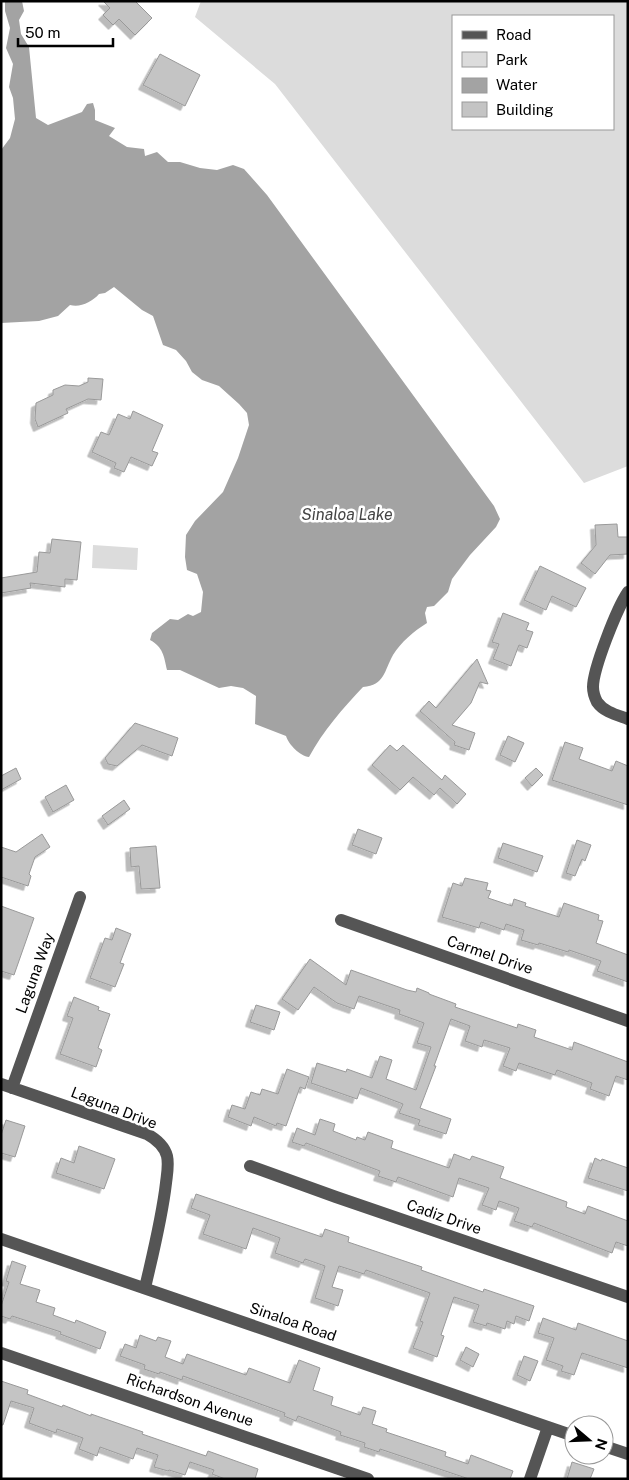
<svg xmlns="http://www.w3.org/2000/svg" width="629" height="1480" font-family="'Public Sans',sans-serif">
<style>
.green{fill:#dcdcdc;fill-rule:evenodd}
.water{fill:#a3a3a3}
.building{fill:#c4c4c4;stroke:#999;filter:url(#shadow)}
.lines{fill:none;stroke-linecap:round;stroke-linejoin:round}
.minor{stroke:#555;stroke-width:12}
.labels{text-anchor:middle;stroke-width:5;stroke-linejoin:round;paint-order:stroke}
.street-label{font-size:15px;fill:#000;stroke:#fff}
.water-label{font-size:16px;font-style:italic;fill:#444;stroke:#fff}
</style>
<defs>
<filter id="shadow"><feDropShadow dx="-4.5" dy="4.5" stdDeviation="0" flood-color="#0004"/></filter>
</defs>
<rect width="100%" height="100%" fill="#fff"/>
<!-- green -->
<path class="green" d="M201,1H628V466L584,483L275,84L195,17ZM453,16H613V129H453Z
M93,545L138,548L137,570L92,568Z"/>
<!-- water -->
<path class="water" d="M5,1H22L24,11L19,20L21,34L29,47L36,118L48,125L82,112L87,104L93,103L95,110V120L115,128L109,136L127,147L144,149L145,156L157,152L168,162H180L200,168L217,170L233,165L244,169L267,195L494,506L500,519L496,527L470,555L452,579L448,592L434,606L427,607L425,613L427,623C414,631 401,642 393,655C384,671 385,685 363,687C343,708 323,731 309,757C300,756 289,745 286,736L255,724L256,696L243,688L231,686L219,688L180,670H167C164,656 163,647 150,640L152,633L170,619L178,620L188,614L193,616L201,612L203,592L197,574L187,570L185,557L186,535L195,521L223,492L238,458L249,425L247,413L239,404L219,386L202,380L192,372L186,361L176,350L163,345L153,316L142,310L114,287L105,293L99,294C92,302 80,308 70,305L58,316L39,321L1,323V150L10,138L15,119L13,98L9,87L13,64L6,48L10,28L5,11Z"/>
<!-- building -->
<path class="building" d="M103,1H135L152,18L135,35L119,19L113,25L103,15L110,8Z
M160,54L200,75L185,106L143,85Z
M88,378L103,379L101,400L88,399L66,409L68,413L38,427L35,419L36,403L53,395V390L65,385L79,386L88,382Z
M133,411L163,425L152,451L158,453L152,466L131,457L124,472L114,468L116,463L92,452L101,432L109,435L118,414L130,419Z
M617,524L618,537H628V554L610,555L595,574L581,563L596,545L595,525Z
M52,539L81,542L77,580L65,579V587L30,583L31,588L1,593V578L37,572L39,552L50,553Z
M540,566L586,588L576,607L552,596L546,610L524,600Z
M503,613L529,623L526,630L533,632L527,648L519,645L511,666L493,659L499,644L492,642Z
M477,659L488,684L480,682L471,703L452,725L475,733L469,750L454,745L455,742L420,711L429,701L436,708Z
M135,723L178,738L172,756L142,745L117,766L108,764L105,758Z
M508,736L524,743L515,762L500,755Z
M565,742L583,748L579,759L612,771L616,761L628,766V805L552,780Z
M390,745L397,751L403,745L442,780L445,775L466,794L457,804L440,788L434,795L413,777L400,790L372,765Z
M16,768L21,779L1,790V776Z
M536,768L543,775L532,786L525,778Z
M66,785L74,800L53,812L45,797Z
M124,800L130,809L108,825L102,816Z
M358,829L382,838L376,854L352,845Z
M42,834L50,847L35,857L29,874L31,876L28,886L1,877V847L16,852Z
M577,840L591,845L585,861L582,859L575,876L566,873Z
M503,843L543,856L537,872L498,858Z
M156,846L160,888L141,889L139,866L131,867L130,848Z
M465,878L488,883L486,890L491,891L488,898L512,906L514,899L526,903L525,906L559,917L564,903L599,915L598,920L603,921L596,943L628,955V982L597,971L601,961L569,950L568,952L539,943L538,945L521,940L524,930L506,924L504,930L481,922L479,928L442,917L453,883L462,886Z
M1,906L34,918L14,975L1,971Z
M116,928L131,934L120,963L124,964L115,987L90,978L105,938L112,940Z
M310,959L346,985L351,970L407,990L416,992L417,988L429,993V994L456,1004L455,1007L517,1028L518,1024L536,1030L534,1037L572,1050L574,1042L628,1062V1080L616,1076L609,1096L590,1089L592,1083L557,1070L555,1075L519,1063L516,1071L503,1066L510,1048L484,1040L482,1047L465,1041L470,1026L451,1019L434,1066H436L420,1108L451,1119L446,1134L418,1125L420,1120L399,1113L403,1104L361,1088L357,1099L311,1083L317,1063L346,1072L347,1069L372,1078L380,1056L392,1060L386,1079L416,1090L431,1047L417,1043L424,1023L399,1014L400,1010L359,996L354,1009L337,1003L314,987L298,1010L282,999Z
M74,997L99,1007L98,1010L110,1014L98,1048L102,1050L96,1067L60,1054L73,1018L67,1016Z
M256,1005L280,1012L274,1030L250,1022Z
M287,1069L309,1077L305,1089L300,1087L286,1126L277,1123L276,1126L254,1117L251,1126L228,1117L232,1105L245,1109L251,1092L260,1095L262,1089L278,1094Z
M320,1119L335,1124L333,1131L356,1140L357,1137L365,1140L368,1132L393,1141L391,1148L449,1168L454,1154L470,1160L472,1156L504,1167L500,1178L567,1202L566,1207L585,1214L588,1206L628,1221V1246L616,1242L612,1253L534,1223L532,1227L514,1221L519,1208L499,1201L496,1210L482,1205L489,1188L459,1178L453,1197L398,1177L396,1182L378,1176L380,1171L306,1143L304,1146L292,1142L297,1128L315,1135Z
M6,1120L25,1126L15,1157L1,1153V1135Z
M79,1146L115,1159L104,1189L56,1173L61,1158L74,1163Z
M595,1158L601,1161L602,1159L628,1168V1191L588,1178Z
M196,1194L322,1237L325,1229L349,1237L348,1242L422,1267L421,1270L483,1292L484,1289L534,1306L529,1321L516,1316L514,1324L507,1321L505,1329L487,1323L486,1326L473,1322L479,1305L454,1297L441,1335L444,1336L437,1357L413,1348L423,1322L420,1321L430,1293L366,1270L364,1274L339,1266L332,1287L343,1290L338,1306L315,1298L325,1266L305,1259L303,1263L275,1253L280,1238L253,1228L246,1249L203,1234L210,1215L191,1208Z
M12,1261L26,1266L20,1284L40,1290L36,1302L55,1308L53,1315L75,1323L76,1320L106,1332L100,1349L60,1334L61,1332L12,1316L10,1319L1,1316V1306L9,1282L6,1281Z
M543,1318L576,1330L578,1323L628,1341V1368L582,1353L574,1375L561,1371L563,1366L546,1360L554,1338L538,1333Z
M140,1335L156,1341L158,1337L171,1341L165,1357L183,1364L187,1354L246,1375L249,1368L290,1383L299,1360L320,1368L313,1390L333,1397L331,1405L360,1415L363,1407L376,1411L372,1424L387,1429L386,1432L446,1452L445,1456L468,1464L471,1455L513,1471L510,1479H469L380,1449L379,1452L364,1447L365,1443L340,1435L341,1432L298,1416L296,1421L284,1416L285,1413L183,1376L182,1380L160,1372L159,1374L144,1369L145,1365L120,1356L125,1344L136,1348Z
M466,1347L479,1354L473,1367L460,1360Z
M524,1356L538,1361L530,1381L517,1375Z
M1,1381L28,1390L27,1394L62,1407L63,1405L91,1416V1414L143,1432L142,1434L206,1456L208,1451L258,1469L255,1479H225L212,1474L214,1470L190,1462L185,1475L169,1470L168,1471L154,1467L158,1455L137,1448L133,1459L100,1447L97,1456L79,1449L83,1438L57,1429L56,1433L29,1423L34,1408L11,1401L3,1425H1Z
M572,1462L594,1469L590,1479H567Z"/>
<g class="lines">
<!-- minor -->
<path class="minor" d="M628,592C617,608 593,669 593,687C593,692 595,698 597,702C604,712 617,715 628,719
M341,920L628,1021
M1,1084L147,1134C156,1139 164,1145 167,1156C169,1165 167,1174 166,1183C162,1218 153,1253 145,1288
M12,1088L80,897
M250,1166L336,1197L628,1297
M1,1239L574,1436
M1,1353L368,1479
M604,1446L628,1454
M530,1479L548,1427"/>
</g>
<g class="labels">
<!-- street labels -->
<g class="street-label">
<text transform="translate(490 955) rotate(19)" y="5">Carmel Drive</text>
<text transform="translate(35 973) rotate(-70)" y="5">Laguna Way</text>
<text transform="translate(114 1108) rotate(21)" y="5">Laguna Drive</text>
<text transform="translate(444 1217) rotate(19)" y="5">Cadiz Drive</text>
<text transform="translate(293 1322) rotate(19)" y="5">Sinaloa Road</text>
<text transform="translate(190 1400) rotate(19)" y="5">Richardson Avenue</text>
</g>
<!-- water labels -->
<g class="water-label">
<text x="347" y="520">Sinaloa Lake</text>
</g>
</g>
<!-- border -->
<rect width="629" height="1480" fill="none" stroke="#000000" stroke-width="5"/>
<!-- legend -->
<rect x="452" y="15" width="162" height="115" fill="#ffffff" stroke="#999999"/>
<rect x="462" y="31" width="25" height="8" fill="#555555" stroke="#999999"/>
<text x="496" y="40" font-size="15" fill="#000000">Road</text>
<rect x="462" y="52" width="25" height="15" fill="#dcdcdc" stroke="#999999"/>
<text x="496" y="65" font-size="15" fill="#000000">Park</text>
<rect x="462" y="78" width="25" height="15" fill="#a3a3a3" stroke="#999999"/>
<text x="496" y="90" font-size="15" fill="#000000">Water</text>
<rect x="462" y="102" width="25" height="15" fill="#c4c4c4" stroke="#999999"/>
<text x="496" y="115" font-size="15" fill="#000000">Building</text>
<!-- north arrow -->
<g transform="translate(589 1440) rotate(109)"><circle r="24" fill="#ffffff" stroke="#999999"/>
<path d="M0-4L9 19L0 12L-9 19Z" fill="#000000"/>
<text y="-8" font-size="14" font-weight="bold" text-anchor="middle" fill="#000000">N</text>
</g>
<!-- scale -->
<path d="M18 38v8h95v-8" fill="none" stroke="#000000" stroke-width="2.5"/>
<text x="25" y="38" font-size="15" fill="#000000" stroke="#ffffff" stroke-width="4" paint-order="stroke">50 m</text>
</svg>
